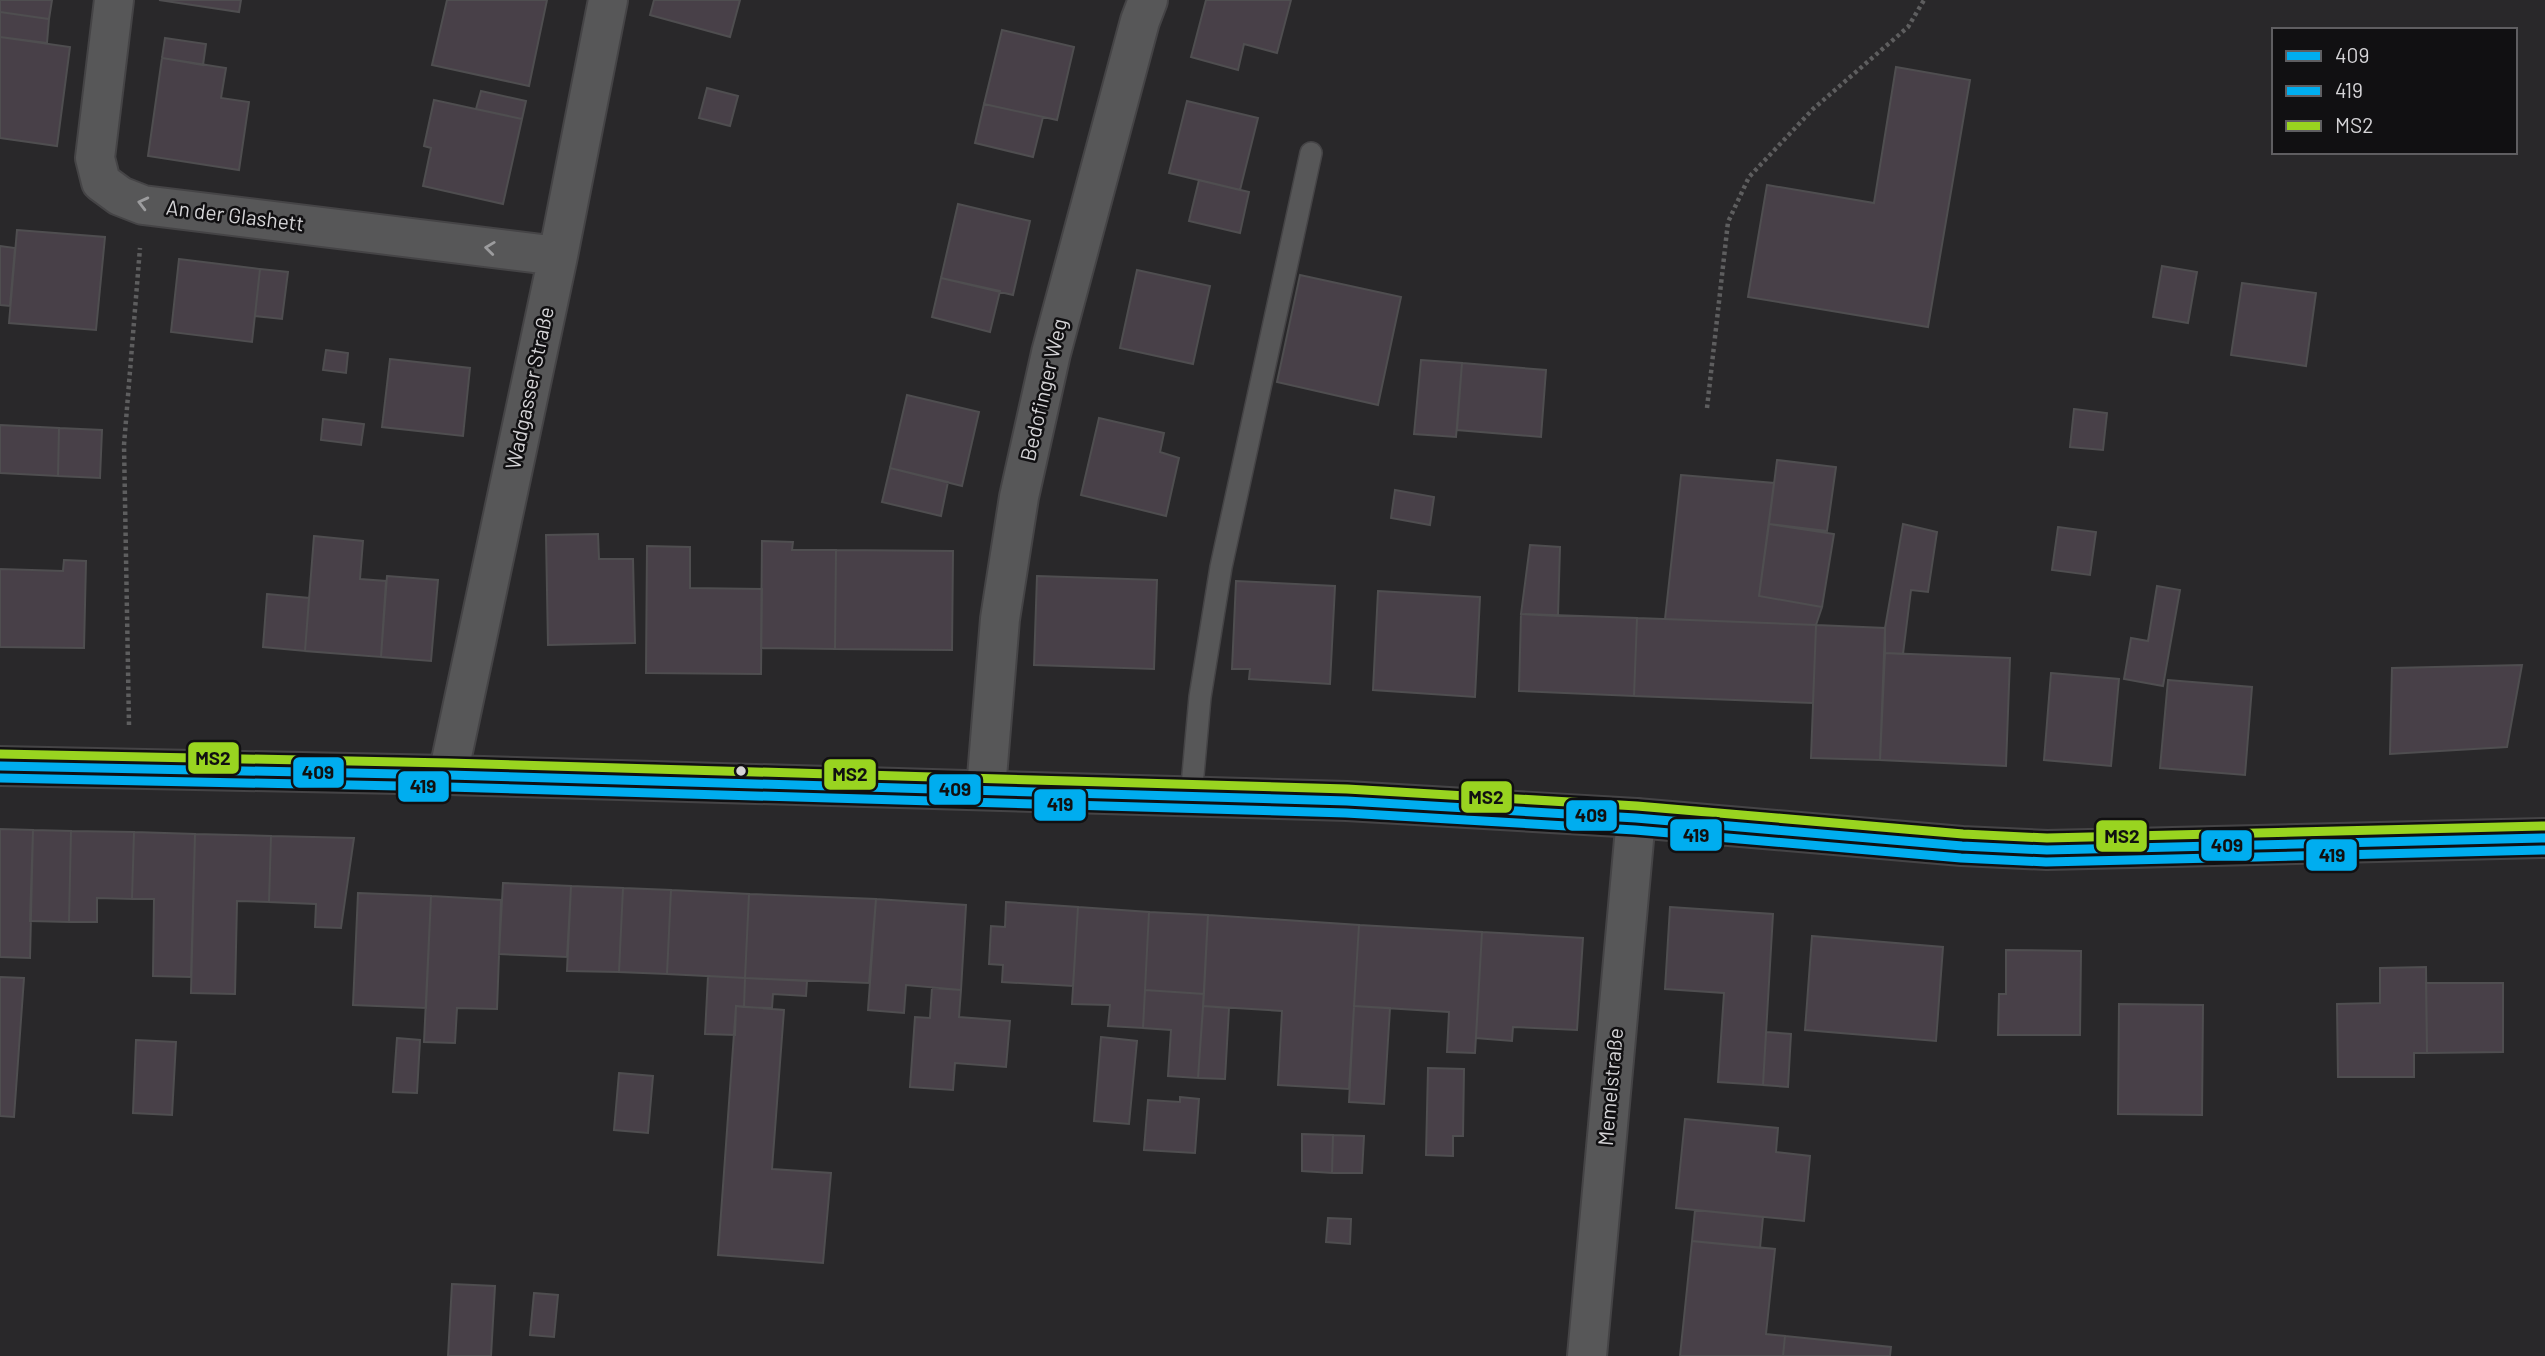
<svg xmlns="http://www.w3.org/2000/svg" width="2545" height="1356" font-family="Barlow,sans-serif">
<style>
.building{fill:#484048;stroke:#4f4e50;stroke-width:2}
.lines{fill:none;stroke-linecap:round;stroke-linejoin:round}
.service-casing{stroke:#454446;stroke-width:24}
.minor-casing{stroke:#454446;stroke-width:42}
.secondary-casing{stroke:#454446;stroke-width:42}
.path{stroke:#5e5e5f;stroke-width:4.5;stroke-dasharray:3.5 3.5;stroke-linecap:butt}
.service{stroke:#575758;stroke-width:21}
.minor{stroke:#575758;stroke-width:38}
.secondary{stroke:#575758;stroke-width:38}
.bus-1-casing{stroke:#111012;stroke-width:14}
.bus-2-casing{stroke:#111012;stroke-width:14}
.bus-3-casing{stroke:#111012;stroke-width:14}
.bus-1{stroke:#00adef;stroke-width:9}
.bus-2{stroke:#00adef;stroke-width:9}
.bus-3{stroke:#99d420;stroke-width:9}
.oneway{stroke:#9c9c9e}
.bus-dot{fill:#d5d4d7;stroke:#111012;stroke-width:2.5}
.labels{text-anchor:middle;stroke-width:5;stroke-linejoin:round;paint-order:stroke}
.street-label{font-size:21px;fill:#d5d4d7;stroke:#111012}
.line-badge{stroke:#111012;stroke-width:2.5}
.pale-badge-label{font-size:19px;text-anchor:middle;font-weight:bold;fill:#111}
</style>
<rect width="100%" height="100%" fill="#29282a"/>
<!-- building -->
<path class="building" d="M0,0H52L49,19L0,12Z
M159,0H241L239,12Z
M447,0H547L529,86L432,65Z
M654,0H740L730,37L650,15Z
M1206,0H1291L1277,53L1244,44L1238,70L1191,57Z
M0,12L49,19L47,43L0,37Z
M1002,30L1074,47L1057,120L984,104Z
M0,37L70,47L57,146L0,138Z
M165,38L206,44L203,65L162,58Z
M162,58L226,68L221,98L249,102L239,170L148,156Z
M1896,67L1970,80L1928,327L1748,297L1767,185L1874,203Z
M707,88L738,96L730,126L699,118Z
M481,91L526,101L522,119L476,109Z
M434,100L522,119L503,204L423,186L431,148L424,146Z
M1187,101L1258,118L1240,190L1169,173Z
M984,104L1043,117L1033,157L975,143Z
M1199,180L1249,192L1240,233L1189,221Z
M958,204L1030,221L1013,295L941,278Z
M17,230L105,237L96,330L9,323Z
M0,246L15,248L10,306L0,305Z
M179,259L260,269L252,342L171,332Z
M2162,266L2197,272L2188,323L2153,317Z
M260,269L288,272L282,319L255,316Z
M1137,270L1210,286L1193,364L1120,348Z
M1300,275L1401,297L1378,405L1277,382Z
M941,278L1000,291L990,332L932,317Z
M2242,283L2316,293L2306,366L2231,355Z
M326,350L348,353L346,373L323,370Z
M390,359L470,368L463,436L382,427Z
M1421,360L1462,363L1456,437L1414,434Z
M1462,363L1546,370L1541,437L1457,430Z
M907,395L979,412L962,486L890,468Z
M2074,409L2107,413L2103,450L2070,447Z
M1099,418L1164,433L1160,452L1179,458L1166,516L1081,495Z
M323,419L364,424L361,445L321,440Z
M0,425L59,428L58,476L0,473Z
M59,428L102,430L100,478L58,476Z
M1777,460L1836,467L1827,531L1769,524Z
M890,468L948,482L941,516L882,502Z
M1681,475L1774,483L1759,596L1822,607L1816,625L1665,619Z
M1395,490L1434,497L1430,525L1391,518Z
M1769,524L1834,534L1822,607L1759,596Z
M1903,524L1937,532L1928,592L1911,590L1903,654L1885,653V628Z
M2058,527L2096,532L2090,575L2052,570Z
M598,534L599,559H633L635,643L548,645L546,535Z
M314,536L363,541L360,579L386,581L381,657L305,651Z
M762,541L793,542L792,550H836L835,649L761,648Z
M1530,545L1560,547L1558,616L1521,614Z
M647,546L690,547V588L762,589L761,674L646,673Z
M836,550L953,551L952,650L835,649Z
M64,560L86,561L84,648L0,647V569L63,571Z
M387,576L438,580L431,661L381,657Z
M1037,576L1157,580L1154,669L1034,665Z
M1236,581L1335,586L1330,684L1249,679L1250,669H1232Z
M2157,586L2180,590L2163,686L2124,679L2131,638L2148,641Z
M1378,591L1480,597L1475,697L1373,690Z
M267,594L309,598L305,651L263,647Z
M1521,614L1637,618L1634,696L1519,691Z
M1637,618L1816,625L1813,703L1634,696Z
M1816,625L1885,628L1880,760L1811,758Z
M1885,653L2010,658L2006,766L1880,760Z
M2522,665L2507,747L2390,754L2392,668Z
M2051,673L2119,679L2111,766L2044,760Z
M2168,680L2252,687L2245,775L2160,768Z
M0,829L33,830L30,958L0,957Z
M33,830L71,831L69,922L30,921Z
M71,831L134,832L132,899L97,898V922H69Z
M134,832L195,834L191,977L153,976L154,899H132Z
M195,834L271,836L269,902L237,901L235,994L191,993Z
M271,836L354,838L341,928L315,927L316,904L269,902Z
M503,883L571,886L567,957L499,954Z
M571,886L623,888L619,972L567,971Z
M623,888L671,890L667,974L619,972Z
M671,890L749,894L745,978L667,974Z
M358,893L431,896L426,1008L353,1005Z
M749,894L876,899L869,983L745,978Z
M431,896L501,900L497,1009L457,1008L455,1043L424,1042Z
M876,899L966,905L961,990L906,985L904,1013L868,1010Z
M1006,902L1078,907L1073,986L1002,982L1003,965L989,964L991,926L1005,927Z
M1078,907L1149,912L1143,1028L1108,1026L1110,1005L1072,1004Z
M1670,907L1773,914L1763,1085L1718,1082L1724,993L1665,989Z
M1149,912L1208,915L1204,994L1145,990Z
M1208,915L1359,925L1349,1089L1278,1085L1282,1011L1203,1006Z
M1359,925L1482,932L1475,1053L1447,1052L1449,1012L1354,1006Z
M1482,932L1583,938L1577,1030L1513,1027L1512,1041L1476,1038Z
M1812,936L1943,947L1936,1041L1805,1030Z
M2006,950L2081,951L2080,1035H1998L1999,994H2006Z
M2426,967L2427,1053H2414V1077H2338L2337,1004L2380,1003V968Z
M708,976L745,978L744,1007L736,1006L735,1035L705,1034Z
M0,977L24,978L14,1117L0,1116Z
M745,978L807,981L806,996L773,994L772,1008L744,1007Z
M2426,983H2503V1052L2427,1053Z
M932,988L961,990L959,1017L1010,1021L1006,1067L955,1063L953,1090L910,1087L915,1017L930,1018Z
M1145,990L1204,994L1198,1078L1168,1076L1171,1030L1143,1028Z
M2119,1004L2203,1005L2202,1115L2118,1114Z
M736,1006L784,1010L772,1169L831,1173L823,1263L718,1255Z
M1203,1006L1229,1008L1225,1079L1198,1078Z
M1354,1006L1390,1008L1384,1104L1349,1102Z
M1766,1032L1791,1034L1788,1087L1763,1085Z
M1101,1037L1137,1041L1129,1124L1094,1121Z
M397,1038L420,1040L417,1093L393,1092Z
M136,1040L176,1042L172,1115L133,1113Z
M1428,1068L1464,1069L1463,1136H1453V1156L1426,1155Z
M619,1073L653,1076L648,1133L614,1130Z
M1180,1097L1199,1099L1195,1153L1144,1150L1148,1100L1180,1102Z
M1685,1119L1778,1128L1776,1152L1810,1156L1804,1221L1676,1208Z
M1302,1134L1333,1135L1332,1173L1302,1171Z
M1333,1135L1364,1136L1362,1173H1332Z
M1695,1210L1763,1217L1760,1248L1692,1241Z
M1328,1218L1351,1219L1350,1244L1326,1242Z
M1692,1241L1775,1249L1766,1334L1785,1336L1783,1356H1680Z
M452,1284L495,1286L491,1356H448Z
M534,1293L558,1295L554,1337L530,1335Z
M1785,1336L1891,1347L1890,1356H1783Z"/>
<g class="lines">
<defs>
<path id="service" d="M1191,797L1200,697L1221,567L1311,153"/>
<path id="minor" d="M114,0L95,158L101,182L120,196L143,205L558,256
M448,775L558,256L608,0
M986,789L1000,619L1019,497L1051,353L1140,21L1148,0
M1587,1356L1636,818"/>
<path id="secondary" d="M0,766L448,775L1347,801L1636,818L1962,846L2047,850L2545,838"/>
</defs>
<!-- service casing -->
<use href="#service" class="service-casing"/>
<!-- minor casing -->
<use href="#minor" class="minor-casing"/>
<!-- secondary casing -->
<use href="#secondary" class="secondary-casing"/>
<!-- path -->
<path class="path" d="M1707,408L1728,222L1749,177L1813,109L1908,27L1924,0
M129,725L124,445L140,248"/>
<!-- service -->
<use href="#service" class="service"/>
<!-- minor -->
<use href="#minor" class="minor"/>
<!-- secondary -->
<use href="#secondary" class="secondary"/>
<defs>
<path id="bus-1" d="M0,766L448,775L1347,801L1636,818L1962,846L2047,850L2545,838"/>
<path id="bus-2" d="M0,778L448,787L1346,813L1635,830L1961,858L2046,862L2545,850"/>
<path id="bus-3" d="M0,754L448,763L1347,789L1637,806L1963,834L2047,838L2545,826"/>
</defs>
<!-- bus-1 casing -->
<use href="#bus-1" class="bus-1-casing"/>
<!-- bus-2 casing -->
<use href="#bus-2" class="bus-2-casing"/>
<!-- bus-3 casing -->
<use href="#bus-3" class="bus-3-casing"/>
<!-- bus-1 -->
<use href="#bus-1" class="bus-1"/>
<!-- bus-2 -->
<use href="#bus-2" class="bus-2"/>
<!-- bus-3 -->
<use href="#bus-3" class="bus-3"/>
</g>
<!-- one-way arrows -->
<defs><path id="oneway-chevron" d="M-2-3.5L2.5 0L-2 3.5" fill="none" stroke-width="1.6" stroke-linecap="round" stroke-linejoin="round" transform="scale(1.75)"/></defs>
<g class="oneway">
<use href="#oneway-chevron" transform="translate(143 203) rotate(-166)"/>
<use href="#oneway-chevron" transform="translate(490 248) rotate(-173)"/>
</g>
<!-- markers -->
<circle class="bus-dot" cx="741" cy="771" r="6"/>
<g class="labels">
<!-- street labels -->
<g class="street-label">
<text transform="translate(235 216) rotate(7)" y="7">An der Glashett</text>
<text transform="translate(530 388) rotate(-78)" y="7">Wadgasser Straße</text>
<text transform="translate(1044 390) rotate(-77)" y="7">Bedofinger Weg</text>
<text transform="translate(1611 1087) rotate(-85)" y="7">Memelstraße</text>
</g>
</g>
<g class="line-badge">
<rect x="187" y="741" width="53" height="34" rx="7" fill="#99d420"/>
<rect x="292" y="756" width="53" height="33" rx="7" fill="#00adef"/>
<rect x="823" y="758" width="54" height="33" rx="7" fill="#99d420"/>
<rect x="397" y="770" width="53" height="33" rx="7" fill="#00adef"/>
<rect x="928" y="773" width="54" height="33" rx="7" fill="#00adef"/>
<rect x="1460" y="780" width="53" height="34" rx="7" fill="#99d420"/>
<rect x="1033" y="788" width="54" height="34" rx="7" fill="#00adef"/>
<rect x="1565" y="799" width="53" height="33" rx="7" fill="#00adef"/>
<rect x="1669" y="818" width="54" height="34" rx="7" fill="#00adef"/>
<rect x="2095" y="819" width="53" height="34" rx="7" fill="#99d420"/>
<rect x="2200" y="829" width="53" height="33" rx="7" fill="#00adef"/>
<rect x="2305" y="838" width="53" height="34" rx="7" fill="#00adef"/>
</g>
<g class="pale-badge-label">
<text x="213" y="765">MS2</text>
<text x="318" y="779">409</text>
<text x="850" y="781">MS2</text>
<text x="423" y="793">419</text>
<text x="955" y="796">409</text>
<text x="1486" y="804">MS2</text>
<text x="1060" y="811">419</text>
<text x="1591" y="822">409</text>
<text x="1696" y="842">419</text>
<text x="2122" y="843">MS2</text>
<text x="2227" y="852">409</text>
<text x="2332" y="862">419</text>
</g>
<!-- legend -->
<rect x="2272" y="28" width="245" height="126" fill="#111012" stroke="#5f5e61" stroke-width="2"/>
<rect x="2286" y="51" width="35" height="10" fill="#00adef" stroke="#5f5e61" stroke-width="2"/>
<text x="2335" y="63" font-size="21" fill="#d5d4d7">409</text>
<rect x="2286" y="86" width="35" height="10" fill="#00adef" stroke="#5f5e61" stroke-width="2"/>
<text x="2335" y="98" font-size="21" fill="#d5d4d7">419</text>
<rect x="2286" y="121" width="35" height="10" fill="#99d420" stroke="#5f5e61" stroke-width="2"/>
<text x="2335" y="133" font-size="21" fill="#d5d4d7">MS2</text>
</svg>
